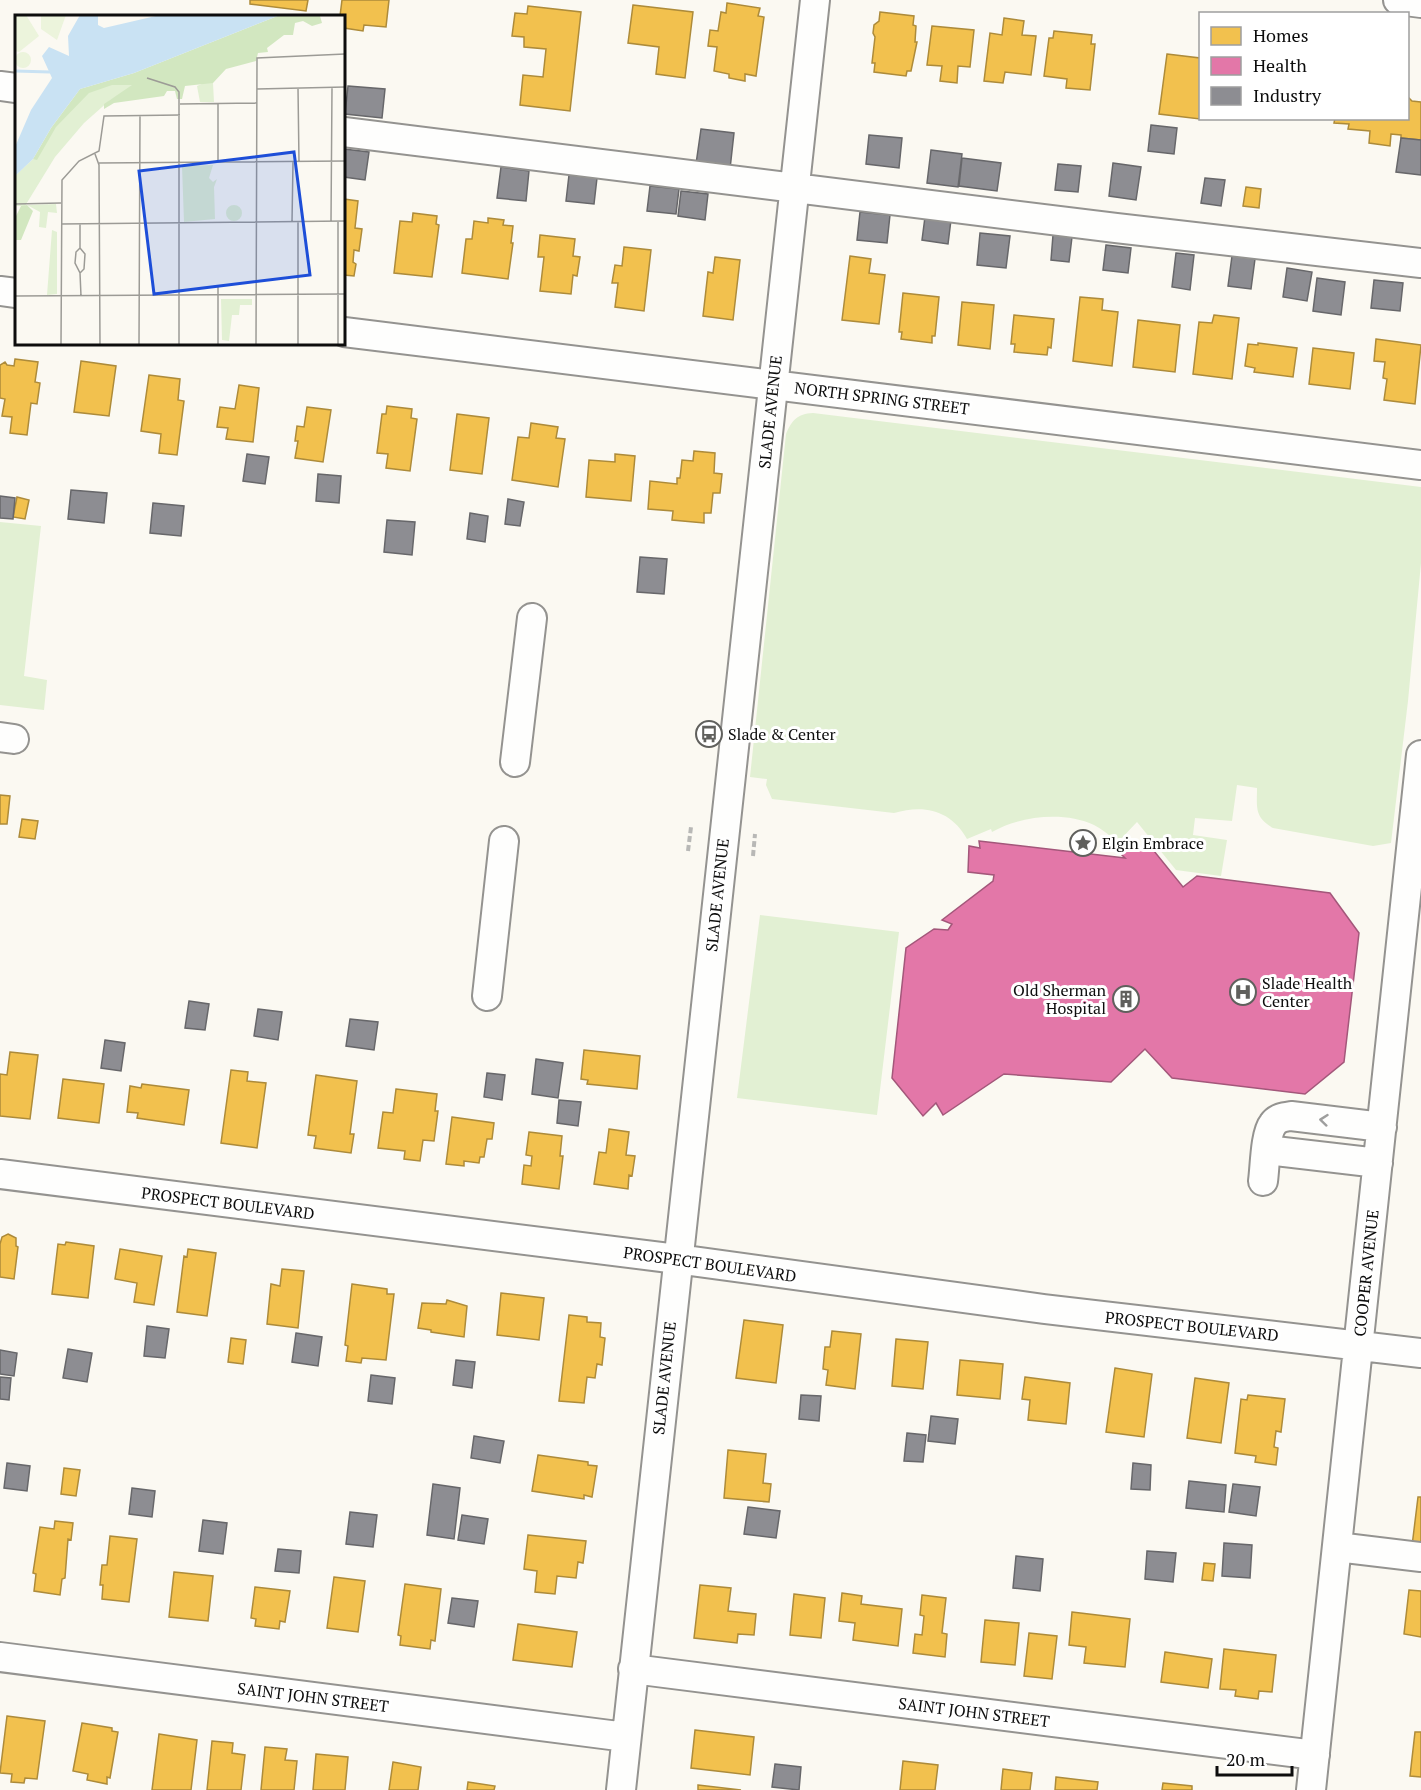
<svg xmlns="http://www.w3.org/2000/svg" width="1421" height="1790" font-family="'PT Serif',serif">
<style>
.green{fill:#e2f0d3}
.homes{fill:#f2c14e;stroke:#ad8b3a;stroke-width:1.5}
.health{fill:#e377a8;stroke:#a3577a;stroke-width:1.5}
.industry{fill:#8d8d92;stroke:#67676a;stroke-width:1.5}
.lines{fill:none;stroke-linecap:round;stroke-linejoin:round}
.minor-casing{stroke:#949390;stroke-width:32}
.path{stroke:#b8b8b6;stroke-width:4;stroke-dasharray:6 3;stroke-linecap:butt}
.minor{stroke:#fefefd;stroke-width:28}
.oneway{stroke:#9e9e9d}
.labels{text-anchor:middle;stroke-width:6;stroke-linejoin:round;paint-order:stroke}
.street-label{font-size:16px;fill:#0d0d0d;stroke:#fff}
.poi-label{font-size:16px;fill:#0d0d0d;stroke:#fff;text-anchor:start}
.inset-river{fill:none;stroke:#c9e2f3;stroke-width:3}
.inset-road{fill:none;stroke:#9c9b96;stroke-width:1.5}
.view{fill:#1d4ed8;fill-opacity:0.15;stroke:#1d4ed8;stroke-width:3}
.inset-edge{fill:none;stroke:#0d0d0d;stroke-width:3}
</style>
<rect width="100%" height="100%" fill="#fbf9f2"/>
<!-- green -->
<path class="green" d="M813,413L1421,487V563L1408,701L1391,843L1373,846L1273,828C1254,817 1257,807 1257,788L1237,785L1232,821L1195,818L1193,835L1227,840L1221,876L1176,870L1137,822L1118,842C1110,836 1102,829 1094,825C1064,811 1020,816 992,832L991,829L967,839C951,810 924,804 894,813L772,799L766,785L767,779L750,777L786,434C792,420 797,414 813,413Z
M0,522L41,526L24,676L47,680L44,710L0,705Z
M760,915L899,932L877,1115L737,1098Z"/>
<!-- homes -->
<path class="homes" d="M250,0H308L306,11L250,4Z
M342,0H389L386,27L364,25L363,31L344,28V16H340Z
M727,3L760,8L758,16L764,17L756,76L745,74V81L729,78V74L714,71L717,47L708,46L710,30L718,31L721,12L726,13Z
M633,5L693,12L685,78L656,74L659,47L628,43Z
M528,6L581,12L570,111L520,105L523,75L543,77L546,49L524,47V37L512,36L515,13L527,14Z
M880,12L914,16L913,25L916,26L915,42H917L911,71H907L906,76L874,72L875,63H872L875,37L873,33L874,25L879,21Z
M1004,18L1024,21L1022,35L1036,36L1031,75L1005,72L1003,83L984,81L990,33L1002,35Z
M932,26L974,30L970,67L958,66L957,83L940,81L942,66L927,65Z
M1054,31L1092,35L1091,44H1095L1090,90L1066,88L1067,79L1044,76L1049,38H1053Z
M1167,54L1200,58V119L1159,114Z
M1408,97L1412,101L1421,102V140L1401,138V135L1391,134L1390,146L1369,143L1370,131L1348,129L1349,124L1334,123L1335,118H1408Z
M1246,187L1261,189L1259,208L1243,206Z
M344,199L358,201L355,228L362,229L359,251L354,250L353,262L356,264L354,276L344,275Z
M413,213L437,216L436,224L439,225L432,277L394,273L400,221L412,222Z
M488,218L504,220L503,225L513,226L511,243H513L508,279L462,273L466,239H472L474,221L488,223Z
M540,235L575,239L573,256L580,257L577,276L573,275L571,294L540,291L544,257H538Z
M624,247L651,250L644,311L615,307L618,283H612L615,265L622,266Z
M850,256L871,259L869,273L885,275L879,324L842,320Z
M715,257L740,260L733,320L703,316L708,272L713,273Z
M903,293L939,297L935,336H932V343L901,339L902,332H899Z
M1080,297L1103,299L1102,310L1118,312L1112,366L1073,361Z
M962,302L994,305L990,349L958,345Z
M1014,315L1054,319L1051,348L1048,347L1047,355L1014,352L1015,344H1011Z
M1214,315L1239,318L1232,379L1193,374L1199,322L1212,323Z
M1138,320L1180,325L1175,372L1133,367Z
M1376,339L1421,345L1415,404L1384,400L1387,379L1383,378L1385,362L1374,361Z
M1258,343L1297,348L1293,377L1254,372L1255,368L1245,366L1248,344L1258,345Z
M1313,348L1354,353L1350,389L1309,384Z
M15,359L38,362L35,382L40,383L37,404L31,403L27,435L10,433L12,417L2,416L5,399L0,398V365L5,362L7,365L14,366Z
M81,361L116,366L109,416L74,412Z
M149,375L180,379L178,400L184,401L177,455L159,453L161,434L141,431Z
M239,385L259,388L253,442L226,439L228,428L217,427L220,407L235,409Z
M387,406L412,409L411,418L417,419L410,471L386,468L388,454L377,453L382,414H386Z
M307,407L331,410L323,462L295,458L298,441H295L297,426L304,427Z
M457,414L489,418L482,474L450,470Z
M531,423L558,427L556,438L565,439L558,487L512,480L518,437L529,438Z
M694,451L715,453L714,473L722,474L720,493H713L711,513H704V523L672,520L673,511L648,509L650,481L677,484V478H680L682,460L693,461Z
M615,454L635,456L631,501L586,497L589,460L615,462Z
M17,497L29,500L25,519L13,517Z
M0,795L10,796L7,824H0Z
M22,819L38,821L35,839L19,837Z
M584,1050L640,1056L637,1089L587,1084L588,1080L581,1079Z
M10,1052L38,1055L30,1119L0,1116V1074L7,1075Z
M231,1070L248,1072L247,1081L266,1083L257,1148L221,1143Z
M316,1075L357,1081L350,1134H354L351,1153L314,1148L316,1136L308,1135Z
M63,1079L104,1084L99,1123L58,1118Z
M142,1084L189,1090L184,1125L137,1118L138,1113L127,1112L130,1086L141,1088Z
M396,1089L437,1094L435,1111H438L434,1141L423,1140L420,1161L404,1159L405,1151L378,1148L383,1112L393,1113Z
M452,1117L494,1123L492,1139H487L484,1157H480L479,1163L464,1161V1166L446,1164Z
M609,1129L629,1132L626,1155L635,1156L632,1176L629,1175L628,1189L594,1184L599,1152L606,1153Z
M529,1132L562,1136L560,1156H563L559,1189L522,1184L524,1165L531,1166L532,1156L526,1155Z
M8,1234L16,1238V1246L18,1247L14,1279L0,1277V1244L2,1237Z
M66,1242L94,1246L88,1298L52,1294L58,1244L65,1245Z
M120,1249L162,1256L154,1305L134,1302L137,1283L115,1279Z
M188,1249L216,1253L207,1316L177,1312L184,1256L187,1257Z
M282,1269L304,1271L298,1328L267,1324L271,1284L280,1286Z
M352,1284L387,1289V1294H394L386,1360L362,1358L361,1363L346,1361L348,1346L345,1345Z
M501,1293L544,1298L539,1340L497,1335Z
M447,1300L467,1306L464,1337L431,1332V1330L418,1328L422,1303L446,1304Z
M569,1315L587,1317V1322L601,1323L600,1337L605,1338L602,1365L597,1364L595,1378L587,1377L584,1403L559,1401Z
M744,1320L783,1325L776,1383L736,1378Z
M832,1331L861,1334L855,1389L826,1385L828,1370L823,1369L825,1347H830Z
M231,1338L246,1340L243,1364L228,1362Z
M896,1339L928,1342L923,1389L892,1386Z
M960,1360L1003,1364L1000,1399L957,1395Z
M1115,1368L1152,1374L1144,1437L1106,1432Z
M1025,1377L1070,1383L1066,1424L1028,1420L1030,1400L1022,1399Z
M1195,1378L1229,1383L1221,1443L1187,1438Z
M1248,1395L1285,1399L1281,1432L1276,1431L1274,1447L1278,1448L1276,1465L1255,1462L1256,1456L1235,1453L1241,1399L1247,1400Z
M728,1450L766,1454L763,1483L771,1484L769,1502L724,1498Z
M538,1455L588,1462V1465L597,1466L592,1497L584,1495V1499L532,1491Z
M64,1468L80,1470L76,1496L61,1494Z
M1418,1497H1421V1547L1412,1546Z
M55,1521L73,1523L71,1540L68,1539L65,1578L62,1579L60,1595L34,1591L36,1574L33,1573L40,1527L54,1529Z
M528,1535L586,1541L583,1563L578,1562L576,1578L557,1576L555,1594L535,1592L537,1571L524,1569Z
M110,1536L137,1539L129,1602L102,1599L103,1585H100L102,1565H107Z
M1204,1563L1215,1564L1213,1581L1202,1580Z
M174,1572L213,1576L208,1621L169,1617Z
M334,1577L365,1581L358,1632L327,1628Z
M405,1584L441,1589L435,1641L431,1640L430,1649L400,1645L401,1636L398,1635Z
M700,1585L731,1588L728,1611L756,1614L754,1635L738,1634L737,1643L694,1638Z
M255,1587L290,1591L285,1622L280,1621L279,1629L255,1626L256,1619L251,1618Z
M1409,1590L1421,1591V1637L1404,1634Z
M842,1593L862,1596L861,1604L902,1609L898,1646L853,1640L855,1623L839,1621Z
M794,1594L825,1598L821,1638L790,1635Z
M922,1595L946,1598L942,1633L947,1634L945,1657L913,1653L915,1634L922,1635L924,1616L920,1615Z
M1072,1612L1130,1619L1125,1667L1084,1663L1086,1647L1069,1645Z
M985,1620L1019,1623L1015,1665L981,1662Z
M518,1624L577,1632L572,1667L513,1660Z
M1029,1633L1057,1636L1052,1679L1024,1676Z
M1224,1649L1276,1655L1272,1692L1259,1691L1258,1699L1235,1696L1236,1690L1220,1689Z
M1165,1652L1212,1659L1208,1688L1161,1682Z
M7,1716L45,1721L37,1779L25,1778L24,1783L11,1782L12,1774L0,1773Z
M82,1723L112,1728V1731L118,1732L110,1778L107,1777V1784L87,1780L88,1774L73,1771Z
M695,1730L754,1737L750,1775L691,1768Z
M1415,1732H1421V1777L1410,1776Z
M159,1734L197,1740L191,1790H152Z
M212,1741L233,1743L232,1753L245,1755L241,1790H207Z
M265,1747L287,1749L285,1760L297,1761L294,1790H261Z
M316,1754L348,1757L345,1790H313Z
M903,1761L938,1765L935,1790H900Z
M393,1762L421,1767L418,1790H389Z
M1003,1769L1032,1773L1030,1790H1001Z
M1056,1777L1098,1782L1097,1790H1055Z
M468,1782L495,1786L494,1790H467Z
M1163,1783L1192,1786V1790H1162Z
M698,1785L741,1790H698Z"/>
<!-- health -->
<path class="health" d="M979,841L1125,858L1119,852L1150,846L1183,887L1197,876L1330,893L1359,933L1344,1062L1305,1094L1172,1078L1145,1049L1111,1082L1004,1074L943,1115L936,1103L923,1116L892,1078L906,948L934,929L948,930L952,924L942,920L993,881L994,875L968,872L969,846L980,848Z"/>
<!-- industry -->
<path class="industry" d="M348,86L385,89L382,118L345,114Z
M1151,125L1177,128L1174,154L1148,151Z
M701,129L734,133L730,169L696,164Z
M869,135L902,138L899,168L866,164Z
M1401,138L1421,140V175L1396,172Z
M344,149L369,152L365,180L344,177Z
M931,150L962,154L958,187L927,183Z
M962,158L1001,163L997,191L959,186Z
M1113,163L1141,167L1136,200L1109,196Z
M1058,164L1081,166L1078,192L1055,190Z
M501,167L529,171L526,201L497,198Z
M569,175L597,178L594,204L566,201Z
M1205,178L1225,180L1221,206L1201,203Z
M650,186L679,189L676,214L647,211Z
M681,191L708,194L705,220L678,216Z
M860,212L890,215L887,243L857,240Z
M925,217L951,220L948,244L922,240Z
M980,233L1010,236L1006,268L977,265Z
M1053,235L1072,237L1069,262L1051,260Z
M1106,245L1131,248L1128,273L1103,270Z
M1176,253L1194,255L1190,290L1172,287Z
M1232,256L1255,259L1251,289L1228,286Z
M1287,268L1312,272L1307,301L1283,297Z
M1317,278L1345,282L1341,315L1313,311Z
M1374,280L1403,283L1400,311L1371,308Z
M247,454L269,457L265,484L243,481Z
M318,474L341,476L339,503L316,501Z
M71,490L107,493L104,523L68,519Z
M0,496L15,498L13,519L0,518Z
M508,499L524,502L520,526L505,524Z
M153,503L184,506L181,536L150,533Z
M470,513L488,516L485,542L467,539Z
M387,520L415,522L412,555L384,552Z
M640,557L667,559L664,594L637,592Z
M189,1001L209,1004L205,1030L185,1028Z
M258,1009L282,1012L278,1040L254,1036Z
M350,1019L378,1022L374,1050L346,1046Z
M105,1040L125,1043L121,1071L101,1068Z
M536,1059L563,1063L558,1098L532,1094Z
M487,1073L505,1075L502,1100L484,1097Z
M559,1100L581,1102L578,1126L557,1123Z
M147,1326L169,1329L165,1358L144,1356Z
M296,1333L322,1337L318,1366L292,1362Z
M68,1349L92,1353L87,1382L63,1378Z
M0,1350L17,1353L14,1376L0,1374Z
M456,1360L475,1362L472,1388L453,1385Z
M371,1375L395,1378L392,1404L368,1401Z
M0,1377L11,1378L9,1400L0,1399Z
M801,1395L821,1396L819,1421L799,1419Z
M931,1416L958,1419L955,1444L928,1441Z
M907,1433L926,1435L923,1462L904,1461Z
M474,1436L504,1441L500,1463L471,1458Z
M7,1463L30,1466L27,1491L4,1488Z
M1133,1463L1151,1465L1150,1490L1131,1489Z
M1189,1481L1226,1485L1224,1512L1186,1508Z
M433,1484L460,1488L454,1539L427,1535Z
M1233,1484L1260,1487L1256,1516L1229,1512Z
M132,1488L155,1491L152,1517L129,1514Z
M748,1507L780,1511L776,1538L744,1534Z
M350,1512L377,1515L373,1547L346,1544Z
M462,1515L488,1519L484,1544L458,1540Z
M203,1520L227,1523L223,1554L199,1551Z
M1224,1543L1252,1545L1250,1578L1222,1576Z
M278,1549L301,1551L299,1573L275,1571Z
M1147,1551L1176,1553L1173,1582L1145,1579Z
M1016,1556L1043,1559L1040,1591L1013,1588Z
M452,1598L478,1601L474,1627L448,1623Z
M775,1764L801,1767L799,1790L772,1787Z"/>
<g class="lines">
<defs>
<path id="minor" d="M1398,0L1421,3
M0,86L16,88
M344,132L1116,228L1421,263
M0,291L16,293
M344,332L1421,465
M0,737L14,739
M515,762L532,618
M487,996L504,841
M1267,1150L1378,1163
M0,1174L677,1259L1044,1309L1421,1353
M1263,1181C1265,1167 1265,1134 1273,1124C1277,1118 1284,1117 1291,1116L1382,1127
M1337,1547L1421,1557
M0,1657L626,1737
M633,1669L1315,1755
M621,1790L815,0
M1311,1790L1421,755"/>
</defs>
<!-- minor casing -->
<use href="#minor" class="minor-casing"/>
<!-- path -->
<path class="path" d="M688,851L691,827
M753,856L755,834"/>
<!-- minor -->
<use href="#minor" class="minor"/>
</g>
<!-- one-way arrows -->
<defs><path id="oneway-chevron" d="M-2-3.5L2.5 0L-2 3.5" fill="none" stroke-width="1.6" stroke-linecap="round" stroke-linejoin="round" transform="scale(1.5)"/></defs>
<use class="oneway" href="#oneway-chevron" transform="translate(1324 1120) rotate(-174)"/>
<!-- icons -->
<defs>
<symbol id="bus-ring" viewBox="-11 -11 22 22"><circle r="9.5" fill="#fff" stroke="#60605d" stroke-width="1.5"/><path d="M-5-6H5V4H4V6H2V4H-2V6H-4V4H-5ZM-3.5-4V0h7V-4ZM-3.5 1.2v1.5H-2V1.2ZM2 1.2v1.5H3.5V1.2Z" fill="#60605d"/></symbol>
<symbol id="sight-ring" viewBox="-11 -11 22 22"><circle r="9.5" fill="#fff" stroke="#60605d" stroke-width="1.5"/><path d="M0-6L1.8-2.2L6-1.7L2.9 1.2L3.7 5.4L0 3.3L-3.7 5.4L-2.9 1.2L-6-1.7L-1.8-2.2Z" fill="#60605d"/></symbol>
<symbol id="hospital-ring" viewBox="-11 -11 22 22"><circle r="9.5" fill="#fff" stroke="#60605d" stroke-width="1.5"/><path d="M-5-5h3v3.5h4V-5h3V5h-3V1.5h-4V5h-3Z" fill="#60605d"/></symbol>
<symbol id="building-ring" viewBox="-11 -11 22 22"><circle r="9.5" fill="#fff" stroke="#60605d" stroke-width="1.5"/><path d="M-4-6H4V6H1V3H-1V6H-4ZM-2.5-4.3h1.7v1.8h-1.7ZM.8-4.3h1.7v1.8H.8ZM-2.5-1h1.7V.8h-1.7ZM.8-1h1.7V.8H.8Z" fill="#60605d"/></symbol>
</defs>
<g fill-rule="evenodd">
<use href="#bus-ring" x="694" y="719" width="30" height="30"/>
<use href="#sight-ring" x="1068" y="828" width="30" height="30"/>
<use href="#hospital-ring" x="1228" y="977" width="30" height="30"/>
<use href="#building-ring" x="1111" y="984" width="30" height="30"/>
</g>
<g class="labels">
<!-- street labels -->
<g class="street-label">
<text transform="translate(882 398) rotate(7)" y="6">NORTH SPRING STREET</text>
<text transform="translate(770 412) rotate(-84)" y="6">SLADE AVENUE</text>
<text transform="translate(717 895) rotate(-84)" y="6">SLADE AVENUE</text>
<text transform="translate(228 1203) rotate(7)" y="6">PROSPECT BOULEVARD</text>
<text transform="translate(710 1264) rotate(8)" y="6">PROSPECT BOULEVARD</text>
<text transform="translate(1366 1273) rotate(-84)" y="6">COOPER AVENUE</text>
<text transform="translate(1192 1326) rotate(6)" y="6">PROSPECT BOULEVARD</text>
<text transform="translate(664 1378) rotate(-84)" y="6">SLADE AVENUE</text>
<text transform="translate(313 1697) rotate(7)" y="6">SAINT JOHN STREET</text>
<text transform="translate(974 1712) rotate(7)" y="6">SAINT JOHN STREET</text>
</g>
<!-- poi labels -->
<g class="poi-label">
<text x="728" y="740">Slade &amp; Center</text>
<text x="1102" y="849">Elgin Embrace</text>
<text x="1262" y="989">Slade Health<tspan x="1262" dy="18">Center</tspan></text>
<text x="1106" y="996" text-anchor="end">Old Sherman<tspan x="1106" dy="18">Hospital</tspan></text>
</g>
</g>
<!-- overview -->
<g transform="translate(15 15)">
<rect width="330" height="330" fill="#fbf9f2"/>
<path d="M131,64L95,85L69,108L40,142L10,191H0V161L18,144L65,74ZM189,68H198L199,87H185L182,71ZM198,150L194,163L198,167L202,164L199,172L200,204L169,207L167,151ZM41,189L42,198L33,197L31,213L24,212L25,197L12,190ZM211 198a8 8 0 1 1 16 0a8 8 0 1 1-16 0ZM37,215L42,217V279L32,280ZM206,284H237V290H225L224,300H217L214,326L207,325Z" fill="#e2f0d3"/>
<path d="M265,0L305,1L307,8L297,11L288,6L280,8L278,20H269L252,33L253,37L243,38L241,46L211,54L198,68L170,71L167,84H162L160,76H152L149,81L99,88L89,94V89L117,70H97L74,78L41,112L22,145L18,144L36,113L65,74L119,58ZM12,190L18,196L6,225H0V242V203L6,191Z" fill="#d2e7c0"/>
<path d="M0,0H11L24,21L4,37L0,36ZM26,0H51L42,25L26,14ZM0 45a8 8 0 1 1 16 0a8 8 0 1 1-16 0Z" fill="#ecf4dc"/>
<path d="M65,0H83V10L89,13L145,0H265L119,58L65,74L36,113L18,144L0,161V132L16,95L37,63L27,41L34,32L54,41L53,21Z" fill="#c9e2f3"/>
<path class="inset-river" d="M0,56L35,57"/>
<path class="inset-road" d="M132,63L160,72L164,77V330M283,73L284,147M242,74L330,72M203,88V148M165,89L242,88M80,139L84,150L85,330M84,148L330,146M0,189L46,188M316,206L317,73M277,207L278,147M46,209L330,206M65,233L61,237L60,248L65,258L66,281M65,258L69,254L70,239L65,233V209M203,270V330M0,281L330,279M46,330L47,165L64,146L84,136L89,101L165,100M124,330L125,100M241,330L242,43L330,39M283,330V207M323,330V206"/>
<path class="view" d="M279,137L295,260L139,279L124,156Z"/>
<rect width="330" height="330" class="inset-edge"/>
</g>
<!-- legend -->
<rect x="1199" y="12" width="210" height="108" fill="#ffffff" stroke="#9e9e9e" stroke-width="1.5"/>
<rect x="1211" y="27" width="30" height="18" fill="#f2c14e" stroke="#9e9e9e" stroke-width="1.5"/>
<text x="1253" y="42" font-size="18" fill="#0d0d0d">Homes</text>
<rect x="1211" y="57" width="30" height="18" fill="#e377a8" stroke="#9e9e9e" stroke-width="1.5"/>
<text x="1253" y="72" font-size="18" fill="#0d0d0d">Health</text>
<rect x="1211" y="87" width="30" height="18" fill="#8d8d92" stroke="#9e9e9e" stroke-width="1.5"/>
<text x="1253" y="102" font-size="18" fill="#0d0d0d">Industry</text>
<!-- scale -->
<path d="M1217 1766v9h75v-9" fill="none" stroke="#0d0d0d" stroke-width="3"/>
<text x="1226" y="1766" font-size="18" fill="#0d0d0d" stroke="#ffffff" stroke-width="4.5" paint-order="stroke">20 m</text>
</svg>
